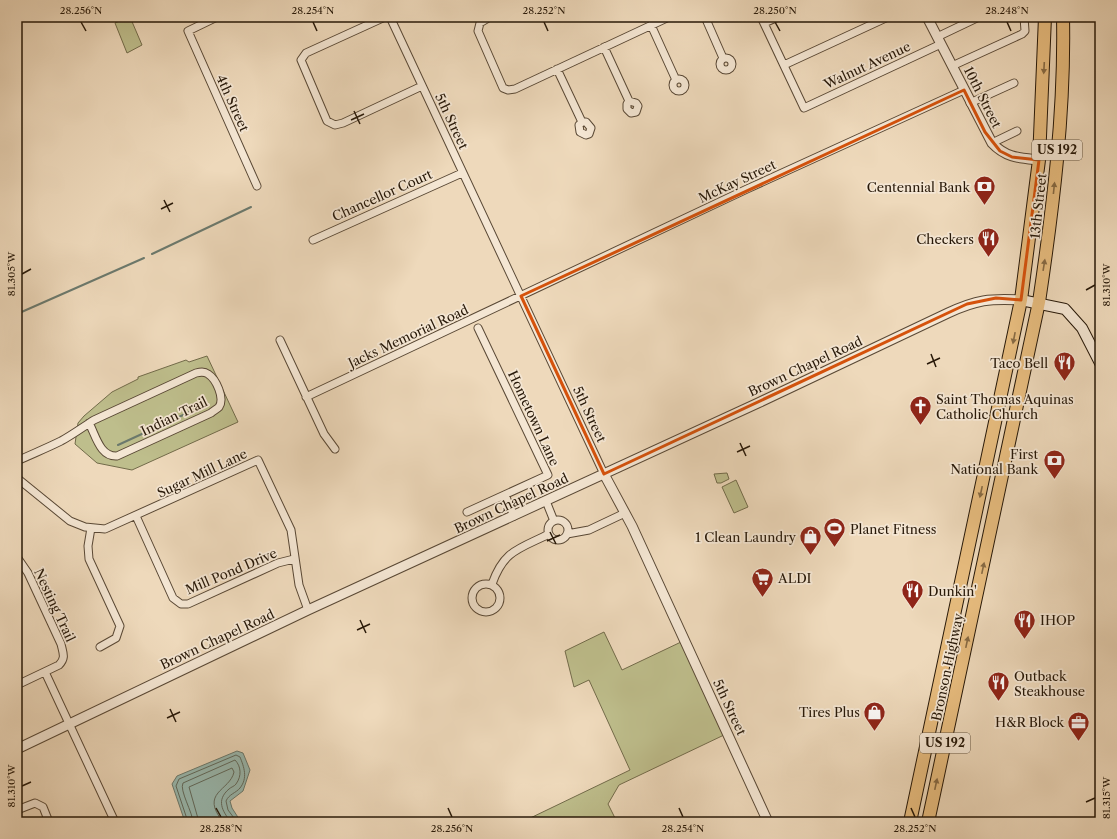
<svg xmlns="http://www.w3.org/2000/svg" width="1117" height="839" font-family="'Libre Caslon Text',serif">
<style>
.green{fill:#bebe8c;stroke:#726b4a}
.water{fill:#99bab1;stroke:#6b796d}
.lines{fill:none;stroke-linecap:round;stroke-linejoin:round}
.shore{stroke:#60695c;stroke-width:1}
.stream{stroke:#6b796d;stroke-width:2}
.minor-casing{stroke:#594835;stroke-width:9}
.tertiary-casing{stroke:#594835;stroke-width:11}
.secondary-casing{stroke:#271808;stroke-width:12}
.trunk-casing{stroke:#271808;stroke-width:14}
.minor{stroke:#f4e6d3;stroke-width:7}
.tertiary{stroke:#f4e6d3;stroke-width:9}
.secondary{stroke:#f4e6d3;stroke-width:10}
.trunk{stroke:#e7bc7e;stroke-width:12}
.oneway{fill:#876a43}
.marked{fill:none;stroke:#d5520c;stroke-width:3;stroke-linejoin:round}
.ticks{fill:none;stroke:#271808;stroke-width:1.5}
.labels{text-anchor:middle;stroke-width:3.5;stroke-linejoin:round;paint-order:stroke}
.shield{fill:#f4e6d3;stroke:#645645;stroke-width:1}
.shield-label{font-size:12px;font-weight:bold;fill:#271808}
.street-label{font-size:13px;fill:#271808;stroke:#f4e6d3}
.poi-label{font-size:13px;fill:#271808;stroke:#f4e6d3;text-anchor:end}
.neatline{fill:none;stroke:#271808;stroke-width:1.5}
.ticks-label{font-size:10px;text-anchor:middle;fill:#271808}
</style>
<rect width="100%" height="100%" fill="#eed9bb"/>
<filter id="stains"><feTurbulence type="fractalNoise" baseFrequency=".005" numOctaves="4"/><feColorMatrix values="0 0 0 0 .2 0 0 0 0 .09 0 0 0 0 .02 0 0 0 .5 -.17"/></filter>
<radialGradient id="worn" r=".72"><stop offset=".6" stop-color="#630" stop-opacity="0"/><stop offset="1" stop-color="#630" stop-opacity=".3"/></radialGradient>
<!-- green -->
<path class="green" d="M128,17H130L142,45L127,53L115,23Z
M207,356L238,422L132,470L97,463L75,444L78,423L84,416L112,392L138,379V377L186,360L189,362Z
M727,473L729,479L721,483H717L714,474Z
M736,480L748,507L734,513L722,487Z
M604,632L622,670L681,642L724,735L619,785L608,804L617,822H522L630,770L589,680L574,687L565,651Z"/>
<!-- water -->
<path class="water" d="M237,751L243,753L250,770L243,791L230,801L232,808L241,822H185L172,784L177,776Z"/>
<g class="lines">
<!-- shore -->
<path class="shore" d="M188,822L176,786L179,779L236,755L240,757C244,767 248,778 240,788C236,793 229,794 226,801L228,810L237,822
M193,822C193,813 179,790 183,783L235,760C241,766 242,776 236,784C235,786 231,787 229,789C216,800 222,811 231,822
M199,822L189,787L232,768L234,772C230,791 199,792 223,822"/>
<!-- stream -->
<path class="stream" d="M152,254L251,207
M17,314L144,258
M118,445L207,404"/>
<defs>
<path id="minor" d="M217,17L188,31L257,186
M385,17L306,53L301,60L327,121L335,125L343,123L422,86
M390,17L604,474
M490,17L480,23L478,31L503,88L508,90L515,89L669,17
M705,17L723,58
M761,17L804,108L941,44
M764,23L778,17
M651,25L676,80
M937,37L979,17
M604,47L629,101L627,104V109L631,113L636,112L638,106L636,103L629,101
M720 64a6 6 0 1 1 12 0a6 6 0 1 1-12 0Z
M784,65L888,17
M952,66L1022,34L1025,31L1024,17
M557,69L582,122L579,125L580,132L586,135L589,134L591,128L586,122H582
M673 85a6 6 0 1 1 12 0a6 6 0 1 1-12 0Z
M970,103L1014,83
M992,143L1017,131
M313,240L462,173
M280,340L324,434L335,449
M306,397L747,189L964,90
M17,461C32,454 47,448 61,441C72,435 83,427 94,420L196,373C200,372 204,371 208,374C216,379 225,398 219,407C217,409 213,411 211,413L117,456C100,457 96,436 89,423
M17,478L70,521L85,527L105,529L258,460L291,530L299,585L308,610
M505,495L514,516
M546,501L554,521
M467,512L548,475L478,328
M136,516L173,598L181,604H188L278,563L294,559
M548 530a10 10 0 1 1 20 0a10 10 0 1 1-20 0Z
M91,528L88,546L89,559L120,626L116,638L100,647
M567,534L589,530L625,513
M17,557L28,573L61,644C63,653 66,658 59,665L17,685
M472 598a14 14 0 1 1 28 0a14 14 0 1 1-28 0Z
M492,584C504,550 519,549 549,534
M45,672L115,822
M17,810L35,803L43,807L49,822"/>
<path id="tertiary" d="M927,17L992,143C1006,158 1020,158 1039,160
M604,474L632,526L768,822
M17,749L308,610L758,403L948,313C976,300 990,298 1021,300"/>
<path id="secondary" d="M1021,300L1065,309L1082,328L1100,363"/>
<path id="trunk" d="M910,822L1021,300L1039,160L1045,17
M928,822L1039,302C1053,208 1065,112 1063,17"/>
</defs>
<!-- minor casing -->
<use href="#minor" class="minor-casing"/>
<!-- tertiary casing -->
<use href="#tertiary" class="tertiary-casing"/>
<!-- secondary casing -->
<use href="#secondary" class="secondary-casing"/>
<!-- trunk casing -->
<use href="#trunk" class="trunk-casing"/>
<!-- minor -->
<use href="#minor" class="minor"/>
<!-- tertiary -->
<use href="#tertiary" class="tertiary"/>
<!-- secondary -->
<use href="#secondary" class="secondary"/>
<!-- trunk -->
<use href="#trunk" class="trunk"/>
</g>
<!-- one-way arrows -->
<defs><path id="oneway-solid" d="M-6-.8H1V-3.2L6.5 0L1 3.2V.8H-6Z"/></defs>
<g class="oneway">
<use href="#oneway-solid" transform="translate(1044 68) rotate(93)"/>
<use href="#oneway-solid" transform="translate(1054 188) rotate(-84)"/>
<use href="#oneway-solid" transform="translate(1044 265) rotate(-81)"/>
<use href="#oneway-solid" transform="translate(1014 338) rotate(101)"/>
<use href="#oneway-solid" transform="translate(981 492) rotate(102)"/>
<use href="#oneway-solid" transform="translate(983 568) rotate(-78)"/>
<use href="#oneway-solid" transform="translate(967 642) rotate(-78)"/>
<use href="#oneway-solid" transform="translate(936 784) rotate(-78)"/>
</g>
<!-- marked area -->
<path class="marked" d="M964,90L985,132L1000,151L1012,157L1039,160L1021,300L996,298L967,304L604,474L521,296Z"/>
<!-- ticks -->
<path class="ticks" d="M81,22L86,31M313,22L317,31M544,22L548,31M775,22L780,31M1007,22L1011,31M354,111L360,124M351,120L364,114M164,200L170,212M161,209L173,203M22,274L31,269M1086,290L1095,285M931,354L936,367M927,364L940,358M740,443L746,456M737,452L750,446M550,532L556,544M547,541L560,535M360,620L366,633M357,630L370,624M170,709L176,722M167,718L180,712M22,786L31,782M1086,802L1095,798M216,808L221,817M448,808L452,817M679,808L683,817M911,808L915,817"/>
<!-- icons -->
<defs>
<symbol id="bank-pin" viewBox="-11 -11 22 30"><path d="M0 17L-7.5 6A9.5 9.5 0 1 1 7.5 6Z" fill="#8f2418" stroke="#f4e6d3"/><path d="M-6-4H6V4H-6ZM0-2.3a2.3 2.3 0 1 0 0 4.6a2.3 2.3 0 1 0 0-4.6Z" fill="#fff"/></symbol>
<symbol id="restaurant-pin" viewBox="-11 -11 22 30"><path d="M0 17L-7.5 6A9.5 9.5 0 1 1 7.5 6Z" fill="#8f2418" stroke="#f4e6d3"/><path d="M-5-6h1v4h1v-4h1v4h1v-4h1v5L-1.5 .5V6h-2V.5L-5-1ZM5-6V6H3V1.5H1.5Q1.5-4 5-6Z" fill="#fff"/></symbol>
<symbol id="church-pin" viewBox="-11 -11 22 30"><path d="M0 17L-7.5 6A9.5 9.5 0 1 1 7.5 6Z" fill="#8f2418" stroke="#f4e6d3"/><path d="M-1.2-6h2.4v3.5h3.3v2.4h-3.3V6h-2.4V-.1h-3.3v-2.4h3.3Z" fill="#fff"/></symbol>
<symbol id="stadium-pin" viewBox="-11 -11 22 30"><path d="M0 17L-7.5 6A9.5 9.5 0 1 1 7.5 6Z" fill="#8f2418" stroke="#f4e6d3"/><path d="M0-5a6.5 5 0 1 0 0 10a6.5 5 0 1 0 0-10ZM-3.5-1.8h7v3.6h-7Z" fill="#fff"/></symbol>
<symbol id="shop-pin" viewBox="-11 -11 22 30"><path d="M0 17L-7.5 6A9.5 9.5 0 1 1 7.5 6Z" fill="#8f2418" stroke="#f4e6d3"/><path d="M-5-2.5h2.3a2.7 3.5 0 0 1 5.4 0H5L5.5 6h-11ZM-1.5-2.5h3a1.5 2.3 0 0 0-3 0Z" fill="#fff"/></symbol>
<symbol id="supermarket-pin" viewBox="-11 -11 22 30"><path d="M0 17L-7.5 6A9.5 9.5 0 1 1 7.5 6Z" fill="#8f2418" stroke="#f4e6d3"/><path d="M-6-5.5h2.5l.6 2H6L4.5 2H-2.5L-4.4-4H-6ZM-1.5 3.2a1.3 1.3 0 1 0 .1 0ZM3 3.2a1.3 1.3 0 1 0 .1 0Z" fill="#fff"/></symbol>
<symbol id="office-pin" viewBox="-11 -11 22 30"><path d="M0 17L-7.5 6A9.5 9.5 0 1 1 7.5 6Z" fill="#8f2418" stroke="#f4e6d3"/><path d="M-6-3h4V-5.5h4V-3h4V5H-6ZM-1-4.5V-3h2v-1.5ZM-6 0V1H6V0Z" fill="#fff"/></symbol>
</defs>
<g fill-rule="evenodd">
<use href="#bank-pin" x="972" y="174" width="25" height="34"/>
<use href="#restaurant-pin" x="976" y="226" width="25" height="34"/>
<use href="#restaurant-pin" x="1052" y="350" width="25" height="34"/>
<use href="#church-pin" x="908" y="394" width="25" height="34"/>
<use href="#bank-pin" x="1042" y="448" width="25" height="34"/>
<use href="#stadium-pin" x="822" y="516" width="25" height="34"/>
<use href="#shop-pin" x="798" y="524" width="25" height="34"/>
<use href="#supermarket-pin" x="750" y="566" width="25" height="34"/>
<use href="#restaurant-pin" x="900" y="578" width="25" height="34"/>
<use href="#restaurant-pin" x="1012" y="608" width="25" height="34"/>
<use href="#restaurant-pin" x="986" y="670" width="25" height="34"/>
<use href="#shop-pin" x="862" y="700" width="25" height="34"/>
<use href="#office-pin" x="1066" y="710" width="25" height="34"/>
</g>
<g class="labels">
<!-- shield labels -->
<g class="shield">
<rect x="1032" y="140" width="50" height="20" rx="3"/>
<rect x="920" y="733" width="50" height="20" rx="3"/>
</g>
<g class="shield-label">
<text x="1057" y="154">US 192</text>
<text x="945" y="747">US 192</text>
</g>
<!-- street labels -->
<g class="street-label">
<text transform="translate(867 65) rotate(-25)" y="5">Walnut Avenue</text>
<text transform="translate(983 97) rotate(63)" y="5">10th Street</text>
<text transform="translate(233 103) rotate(66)" y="5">4th Street</text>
<text transform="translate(452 121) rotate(65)" y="5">5th Street</text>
<text transform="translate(737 181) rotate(-25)" y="5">McKay Street</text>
<text transform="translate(382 195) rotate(-24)" y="5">Chancellor Court</text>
<text transform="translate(1038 206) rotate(-84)" y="5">13th Street</text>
<text transform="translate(408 336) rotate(-25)" y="5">Jacks Memorial Road</text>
<text transform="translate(805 366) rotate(-25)" y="5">Brown Chapel Road</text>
<text transform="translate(590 414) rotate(65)" y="5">5th Street</text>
<text transform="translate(174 416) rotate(-26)" y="5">Indian Trail</text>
<text transform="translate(534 418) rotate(65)" y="5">Hometown Lane</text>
<text transform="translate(202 473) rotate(-25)" y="5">Sugar Mill Lane</text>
<text transform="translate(511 503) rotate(-25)" y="5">Brown Chapel Road</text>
<text transform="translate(231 571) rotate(-23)" y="5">Mill Pond Drive</text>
<text transform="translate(55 605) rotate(65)" y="5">Nesting Trail</text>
<text transform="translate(217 639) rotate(-25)" y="5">Brown Chapel Road</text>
<text transform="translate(947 667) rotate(-78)" y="5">Bronson Highway</text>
<text transform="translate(730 707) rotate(65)" y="5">5th Street</text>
</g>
<!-- poi labels -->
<g class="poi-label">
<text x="970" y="192">Centennial Bank</text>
<text x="974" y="244">Checkers</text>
<text x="1048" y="368">Taco Bell</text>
<text x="936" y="404" text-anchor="start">Saint Thomas Aquinas<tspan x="936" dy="15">Catholic Church</tspan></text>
<text x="1038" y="459">First<tspan x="1038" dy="15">National Bank</tspan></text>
<text x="850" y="534" text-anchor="start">Planet Fitness</text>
<text x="796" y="542">1 Clean Laundry</text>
<text x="778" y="583" text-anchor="start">ALDI</text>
<text x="928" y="596" text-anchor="start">Dunkin'</text>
<text x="1040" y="625" text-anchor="start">IHOP</text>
<text x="1014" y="681" text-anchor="start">Outback<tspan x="1014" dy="15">Steakhouse</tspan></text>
<text x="860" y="717">Tires Plus</text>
<text x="1064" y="727">H&amp;R Block</text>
</g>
</g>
<!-- margin -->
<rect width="1117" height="839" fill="none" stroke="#eed9bb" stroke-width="44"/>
<rect x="22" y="22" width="1073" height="795" class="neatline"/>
<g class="ticks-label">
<text x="81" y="14">28.256°N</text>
<text x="313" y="14">28.254°N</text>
<text x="544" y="14">28.252°N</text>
<text x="775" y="14">28.250°N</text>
<text x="1007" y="14">28.248°N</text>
<text transform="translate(11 274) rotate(-90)" y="4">81.305°W</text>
<text transform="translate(1106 285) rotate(-90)" y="4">81.310°W</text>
<text transform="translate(11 786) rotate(-90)" y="4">81.310°W</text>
<text transform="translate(1106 798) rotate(-90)" y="4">81.315°W</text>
<text x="221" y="832">28.258°N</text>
<text x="452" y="832">28.256°N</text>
<text x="683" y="832">28.254°N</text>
<text x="915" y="832">28.252°N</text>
</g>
<rect width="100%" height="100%" filter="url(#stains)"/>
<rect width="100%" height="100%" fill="url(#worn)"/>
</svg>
